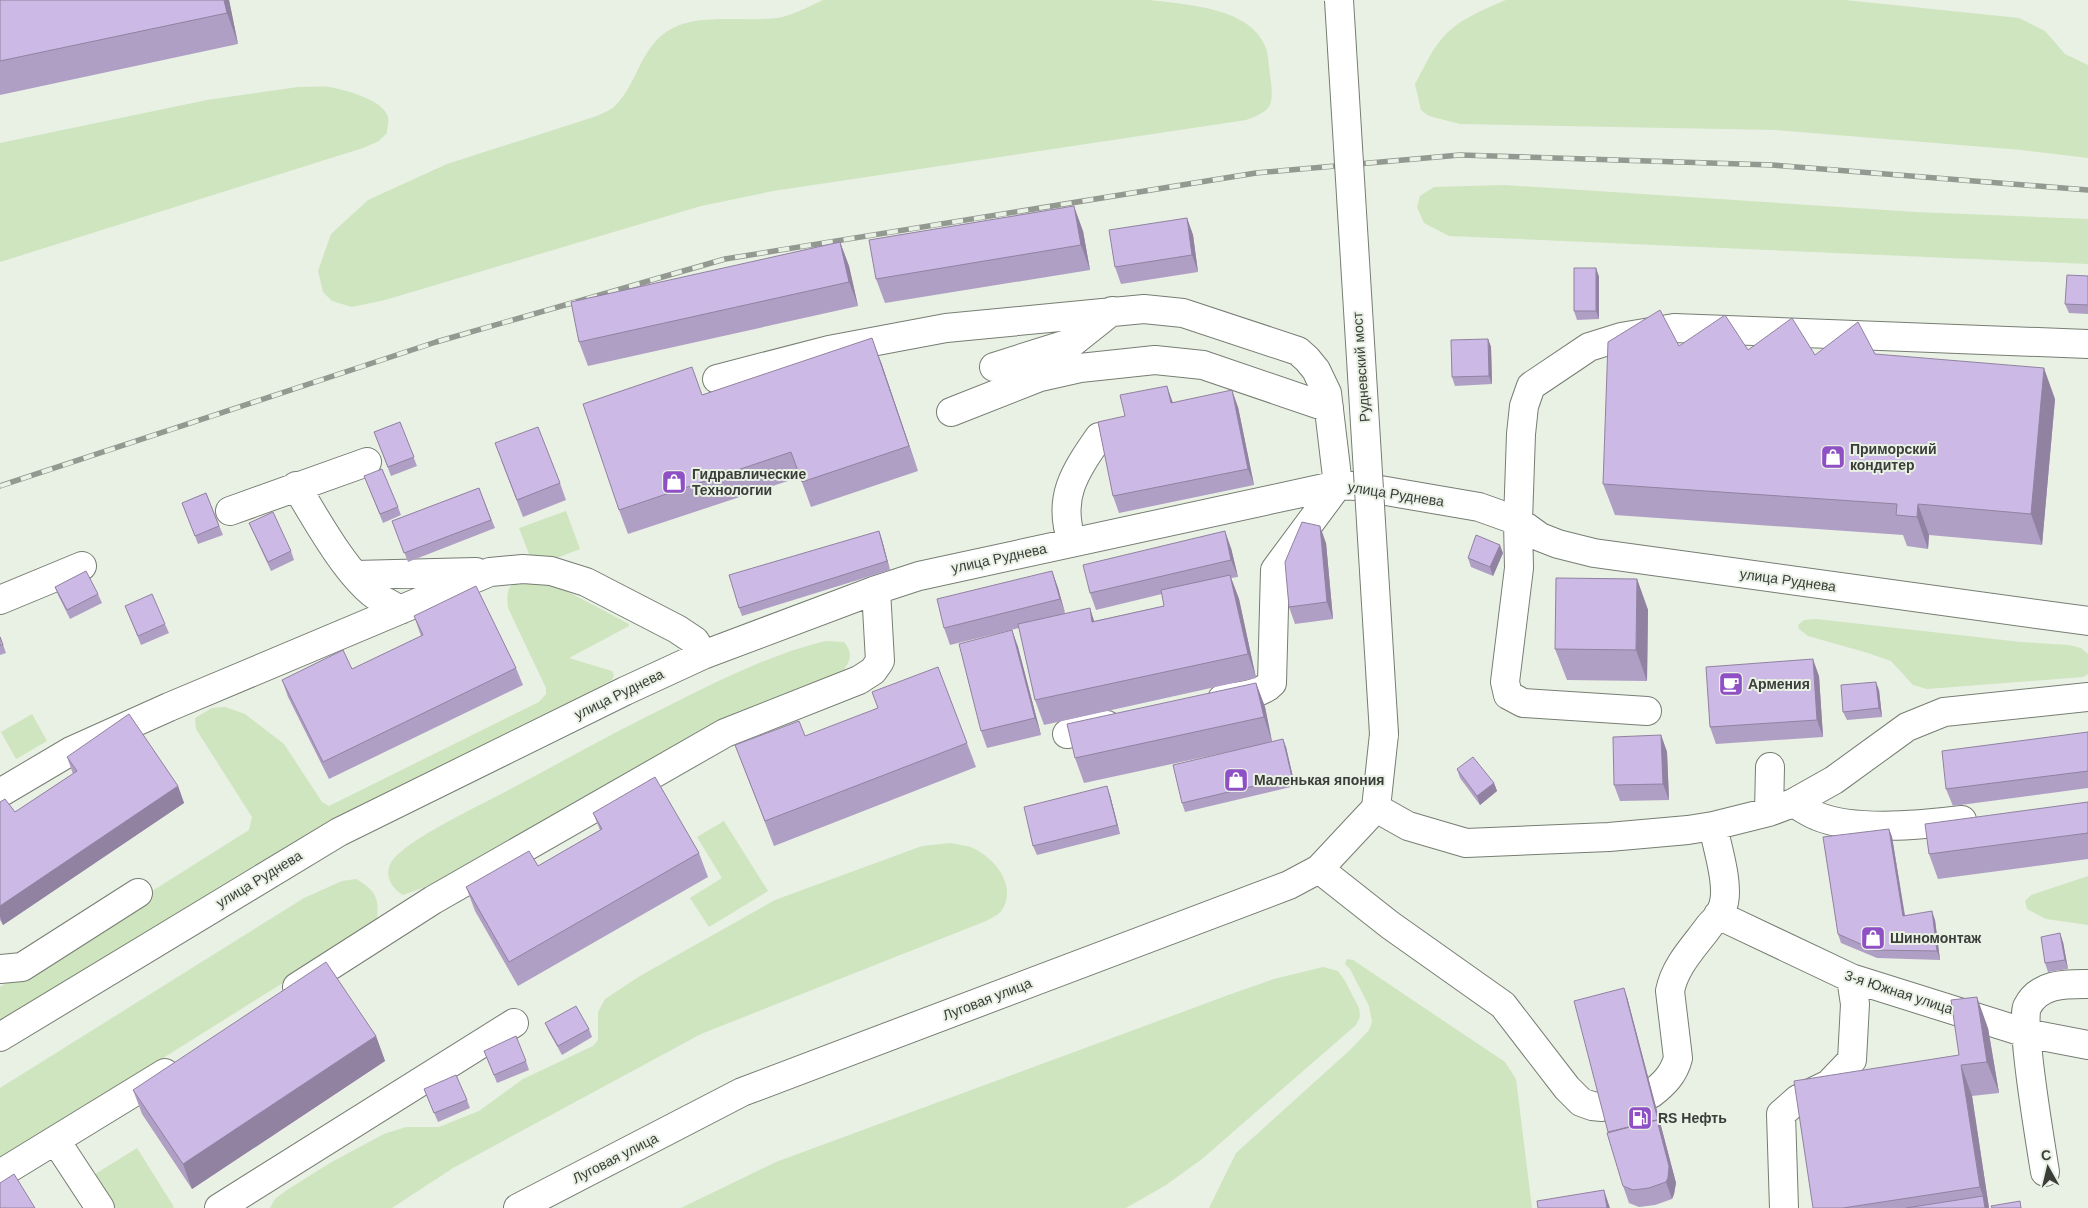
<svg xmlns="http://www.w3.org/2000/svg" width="2088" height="1208" font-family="Arial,sans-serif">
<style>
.green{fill:#cee5bf}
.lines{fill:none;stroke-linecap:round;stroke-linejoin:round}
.minor-casing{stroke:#767d72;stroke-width:30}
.major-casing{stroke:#767d72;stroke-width:30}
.minor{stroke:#fff;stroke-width:28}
.major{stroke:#fff;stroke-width:28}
.rail-casing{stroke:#939990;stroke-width:5.5}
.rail{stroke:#e9f0e4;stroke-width:4;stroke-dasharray:11;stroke-linecap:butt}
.major-bridge-casing{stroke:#767d72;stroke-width:30;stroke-linecap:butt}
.major-bridge{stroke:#fff;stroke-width:28}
.wall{fill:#b09fc5}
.shaded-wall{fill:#9082a0}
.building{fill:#cdb9e5;stroke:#9082a0}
.labels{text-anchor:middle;stroke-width:4;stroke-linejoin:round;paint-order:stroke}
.street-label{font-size:14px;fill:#3a3d38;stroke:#e9f0e4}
.poi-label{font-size:14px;font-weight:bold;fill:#3a3d38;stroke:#e9f0e4;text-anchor:start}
</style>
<rect width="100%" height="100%" fill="#e9f0e4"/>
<!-- green -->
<path class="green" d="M823,0H1150C1187,5 1254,7 1267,51C1269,61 1269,72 1271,82C1274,108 1269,111 1246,120L773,191L701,206L385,300L352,307L332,301L323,292L318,271L331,234L368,200L447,164L597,116C602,113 609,111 614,107C640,82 639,44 675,27C704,14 746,22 777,18C794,15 808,7 823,0Z
M1506,0H1845L2019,18L2045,31L2065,54L2088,65V158L2022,150L1776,130L1460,124L1429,116L1421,110L1415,84C1425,66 1433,46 1448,32C1464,17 1487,8 1506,0Z
M298,87C309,87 320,86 330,87C345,90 384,100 388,117C389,122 387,128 387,133L379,141L363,148L0,262V143L207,100Z
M1504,185L1916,212L2088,219V264L1449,236L1424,223L1417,207L1420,196L1434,187Z
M566,511L580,549L534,567L519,528Z
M529,580L559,587L629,624V626L569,658L612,671L614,675L612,680L317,833L0,1023V987L249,830L252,817L196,729L195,718L212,708L225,707L245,714L284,744L322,802L329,806L539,702L546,694V688L508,608C506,589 508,581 529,580Z
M1816,619L2021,642L2069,645L2081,648L2088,654V674L2083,677L1927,689L1913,685L1891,661L1868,653L1808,636L1799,629L1798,625L1804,620Z
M825,641L844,642C854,655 850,660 842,673L425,887L403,895C391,888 383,874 392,861C408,839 475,808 501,794C560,763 618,730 678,701C726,677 773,654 825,641Z
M32,714L47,741L16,759L1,732Z
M724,821L768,891L709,927L690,898L722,878L697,837Z
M951,843C958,845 967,845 973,848C996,859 1017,886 1002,910C999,915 991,918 986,921L701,1034L453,1168L392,1208H270L275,1199L287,1190L330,1163L384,1134L406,1127H439L479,1111L523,1079L593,1046L598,1040V1012L605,999L640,976L775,900L922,846Z
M2088,876V925L2046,919L2027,909L2025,901L2031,895Z
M356,879C376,891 379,897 377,920L350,941L0,1160V1088L304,898L342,881Z
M1347,959L1353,960L1505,1062L1516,1079L1532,1208H1209L1236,1153L1350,1050L1369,1030L1372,1022L1369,1006L1350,969L1345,964Z
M1323,967L1338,971L1345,981L1359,1008L1360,1017L1356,1025L1202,1159L1166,1185L1126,1208H681L776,1162L1234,993L1274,979Z
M137,1148L174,1207L172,1208H113L92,1176Z"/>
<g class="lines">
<defs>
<path id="minor" d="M994,367L1073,342L1112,311
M717,379L829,350L946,328L1144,309L1183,313L1298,351L1307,359L1316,370L1327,393L1338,485L1275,570L1272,683C1261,695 1238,696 1222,699
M951,412L1040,377L1080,368L1155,360L1203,365L1329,408
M296,486C316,519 346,574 376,596C384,601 392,605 400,610
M230,511L367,462
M1072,542C1057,498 1074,473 1099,437
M355,575L476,572
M0,600L82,566
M1647,711L1523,703L1508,695L1505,682L1519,568L1518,521L1521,434L1524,406L1531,386L1589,347L1621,337L1674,328L2088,344
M1067,734L1107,725
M0,793L71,751L169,707L490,572L523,569L551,571L586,582L677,629L695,641L703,655
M1793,803C1801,807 1809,813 1817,816C1855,832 1922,825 1962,820
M1376,808L1408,826L1466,843L1609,837L1688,830L1713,826L1769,812L1793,803L1834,780L1907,727L1944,712L2088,697
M1769,812L1770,767
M1319,869L1390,925L1503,1005L1567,1088L1581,1102L1592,1106L1602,1107
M1718,915L1851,978L2026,1033L2088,1045
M0,969L22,967L138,893
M297,987L433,900L725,733L859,680L873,671L880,661L876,590
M0,1037L339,832L625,691L703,655L876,590L919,576L1338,485L1357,486L1479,507L1518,521L1540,537L1558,544L1594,553L2088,621
M1651,1094C1664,1084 1674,1074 1678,1058L1670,991C1675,965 1695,946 1710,925C1715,920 1721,913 1723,906C1730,886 1717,847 1713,826
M56,1141L100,1208
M2045,1172C2041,1147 2020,1022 2027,1007C2039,983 2066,984 2088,984
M0,1174L165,1073
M219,1208L514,1023
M1784,1208L1781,1114L1798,1099L1829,1084L1852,1060L1855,1004L1851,978"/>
<path id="major" d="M518,1208L742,1092L1289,885L1319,869L1376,808L1384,734"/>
</defs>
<!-- minor casing -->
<use href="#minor" class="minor-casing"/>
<!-- major casing -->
<use href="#major" class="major-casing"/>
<!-- minor -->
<use href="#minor" class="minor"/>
<!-- major -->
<use href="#major" class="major"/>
<defs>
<path id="rail" d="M0,486L436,342L725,259L1256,173L1460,155L1772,165L2088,190"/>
</defs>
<!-- rail casing -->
<use href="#rail" class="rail-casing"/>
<!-- rail -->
<use href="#rail" class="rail"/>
<defs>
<path id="major-bridge" d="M1339,0L1384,734"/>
</defs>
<!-- major-bridge casing -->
<use href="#major-bridge" class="major-bridge-casing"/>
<!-- major-bridge -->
<use href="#major-bridge" class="major-bridge"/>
</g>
<!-- wall -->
<path class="wall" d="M0,0H229L238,44L0,95Z
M1187,218L1193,235L1198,272L1121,284L1115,267Z
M1083,231L1090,270L885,303L876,279Z
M840,242L849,266L858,306L588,366L579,342Z
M1596,268L1599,277V319L1577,320L1574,311Z
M2088,276V314L2069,313L2065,304Z
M1488,339L1491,347L1492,384L1455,386L1452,377Z
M1679,346L1815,355L1875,354L2055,399L2042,545L1929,535L1928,549L1907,546L1903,535L1615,515L1603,484Z
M881,362L918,471L811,507L800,477L628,534L619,510L703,395Z
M1173,402L1238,407L1254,485L1119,513L1113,496L1125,416Z
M400,422L417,466L391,476L374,432Z
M501,460L560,483L566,500L523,517Z
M364,476L398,507L401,515L383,523Z
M479,488L495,528L408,562L392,521Z
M206,493L223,535L198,544L182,503Z
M249,523L291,551L294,560L271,571L253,532Z
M879,531L882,540L890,570L742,616L739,608Z
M1326,543L1333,619L1295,624L1289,607Z
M1231,548L1238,577L1231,578L1239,599L1256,678L1044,725L1035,700L1019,628L950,645L944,628L1052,571L1058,588L1065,614L1094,621L1164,606L1162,594L1096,610L1090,593Z
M1503,553L1493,576L1471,567L1468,558Z
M1637,579L1648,610L1647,681L1567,680L1555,649Z
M55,587L98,594L102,603L70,619L58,595Z
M125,606L165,624L169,633L141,645Z
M414,616L516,668L523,685L329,779L288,697L282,680L352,669L421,636Z
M1012,630L1018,647L1041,735L987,748L981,731Z
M0,636L6,653L0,655Z
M1819,676L1823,737L1716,744L1710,727Z
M1256,683L1265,707L1272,741L1286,747L1295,786L1185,812L1182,803L1255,746L1084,783L1075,758Z
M1879,690L1882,717L1847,720L1843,712Z
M2088,732V788L1953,806L1946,789Z
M1661,735L1667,752L1669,800L1620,801L1614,785Z
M805,736L967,743L976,767L774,846L735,745Z
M67,757L178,786L184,803L3,925L0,920V802L15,812L73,774Z
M1457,769L1494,783L1497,791L1480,805L1460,778Z
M1110,795L1120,834L1037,855L1033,846Z
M2088,802V859L1938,879L1929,854Z
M593,813L699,853L708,877L518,986L475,911L466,887L538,866L600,830Z
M1889,829L1892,837L1905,915L1935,920L1940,960L1877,958L1841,943L1838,934Z
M2063,942L2068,969L2048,972L2045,963Z
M1627,997L1676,1183L1674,1194L1672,1199L1655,1205L1639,1207L1629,1203L1623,1186L1608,1132Z
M545,1023L589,1029L592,1037L562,1055L549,1032Z
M1988,1028L1999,1093L1972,1096L1989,1208H1813L1959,1055Z
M376,1036L385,1061L192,1189L142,1114L133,1090Z
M484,1051L526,1061L529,1070L497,1083Z
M424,1089L467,1100L470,1108L438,1122Z"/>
<!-- shaded-wall -->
<path class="shaded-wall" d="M224,0H229L238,44L227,13Z
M1074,206L1083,231L1090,270L1081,245Z
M1187,218L1193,235L1198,272L1192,255Z
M840,242L849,266L858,306L849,282Z
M1596,268L1599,277V319L1596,311Z
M872,338L881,362L918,471L909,446Z
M1488,339L1491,347L1492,384L1489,376Z
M2044,368L2055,399L2042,545L2031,514Z
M1167,386L1173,403H1171Z
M1232,390L1238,407L1254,485L1248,469Z
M1918,504L1929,535L1928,549L1917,517Z
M1320,526L1326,543L1333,619L1327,602Z
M879,531L882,540L890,570L887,561Z
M1225,531L1231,548L1238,577L1231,560Z
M1500,545L1503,553L1493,576L1490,567Z
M1052,571L1058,588L1066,616L1060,599Z
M1230,575L1239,599L1256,678L1248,654Z
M1637,579L1648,610L1647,681L1636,650Z
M1090,608L1098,633L1092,622Z
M1012,630L1018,647L1041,735L1035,718Z
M1813,659L1819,676L1823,737L1817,720Z
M1876,682L1879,690L1882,717L1879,708Z
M1256,683L1265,707L1272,742L1264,717Z
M1661,735L1667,752L1669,800L1663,784Z
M1283,739L1286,747L1295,786L1292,777Z
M1494,783L1497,791L1480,805L1477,796Z
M178,786L184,803L3,925L0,916V906Z
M1107,786L1110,795L1120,834L1117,825Z
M1889,829L1892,837L1906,924L1903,916Z
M1932,911L1935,920L1940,960L1937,951Z
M2060,933L2063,942L2068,969L2065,960Z
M1624,988L1627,997L1676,1183L1674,1194L1672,1199L1666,1182Z
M1977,997L1988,1028L1999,1093L1987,1062Z
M376,1036L385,1061L192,1189L183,1164Z
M1961,1065L1972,1096L1989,1208H1987L1980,1187Z
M1604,1190L1610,1208H1607Z
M1983,1196L1987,1208H1985Z"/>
<!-- building -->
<path class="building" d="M0,0H224L227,13L0,61Z
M1074,206L1081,245L876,279L869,240Z
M1187,218L1192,255L1115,267L1109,230Z
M840,242L849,282L579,342L571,302Z
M1574,268H1596V311H1574Z
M2067,275L2088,276V305L2065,304Z
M1660,310L1679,346L1725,315L1748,350L1792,318L1815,355L1858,322L1875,354L2044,368L2031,514L1918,504L1917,517L1896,515L1897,504L1603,484L1608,342Z
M872,338L909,446L802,482L791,452L619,510L583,404L692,367L702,395Z
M1488,339L1489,376L1452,377L1451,340Z
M1167,386L1171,403L1232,390L1248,469L1113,496L1098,422L1125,416L1120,395Z
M400,422L414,457L388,467L374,432Z
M538,427L560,483L517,500L495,443Z
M382,469L398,507L380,514L364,476Z
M479,488L491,520L404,553L392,521Z
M206,493L219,526L195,536L182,503Z
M273,512L291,551L268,562L249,523Z
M1302,522L1320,526L1327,602L1289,607L1285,562Z
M879,531L887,561L739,608L729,575Z
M1225,531L1231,560L1090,593L1083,565Z
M1476,535L1500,545L1490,567L1468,558Z
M86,571L98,594L67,610L55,587Z
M1052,571L1060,599L944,628L937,599Z
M1230,575L1248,654L1035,700L1018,624L1090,608L1092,622L1164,606L1161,590Z
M1556,578L1637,579L1636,650L1555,649Z
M476,586L516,668L323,762L282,680L343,650L352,669L423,635L414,616Z
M152,594L165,624L138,636L125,606Z
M1012,630L1035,718L981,731L959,644Z
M0,637L3,645H0Z
M1813,659L1817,720L1710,727L1706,667Z
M938,667L967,743L765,821L735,745L799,721L805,736L878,708L872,692Z
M1876,682L1879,708L1843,712L1841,685Z
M1256,683L1264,717L1075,758L1067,724Z
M129,714L178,786L0,906V802L5,799L15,812L77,771L67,757Z
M2088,732V771L1946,789L1942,751Z
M1661,735L1663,784L1614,785L1613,737Z
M1283,739L1292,777L1182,803L1173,765Z
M1473,757L1494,783L1477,796L1457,769Z
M655,777L699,853L509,962L466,887L529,851L538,866L602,829L593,813Z
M1107,786L1117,825L1033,846L1024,807Z
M2088,802V833L1929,854L1925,824Z
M1889,829L1903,916L1932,911L1937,951L1874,950L1838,934L1823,837Z
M2060,933L2065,960L2045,963L2041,937Z
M326,962L376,1036L183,1164L133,1090Z
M1624,988L1660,1128L1657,1120L1608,1132L1574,1001Z
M1977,997L1987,1062L1961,1065L1980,1187L1843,1208H1813L1794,1081L1959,1055L1951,1000Z
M576,1006L589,1029L558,1046L545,1023Z
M516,1036L526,1061L494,1075L484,1051Z
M456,1075L467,1100L434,1113L424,1089Z
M1657,1120L1669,1166L1668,1178L1666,1182L1649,1188L1633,1190L1623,1186L1607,1133Z
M14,1174L35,1208H0V1183Z
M1604,1190L1607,1208H1538L1537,1201Z
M1983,1196L1985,1208H1906Z
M2020,1201L2021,1208H1992L1991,1206Z"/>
<!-- icons -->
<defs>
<symbol id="shop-square" viewBox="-11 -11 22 22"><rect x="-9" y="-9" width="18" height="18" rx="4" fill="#8f50c5" stroke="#e9f0e4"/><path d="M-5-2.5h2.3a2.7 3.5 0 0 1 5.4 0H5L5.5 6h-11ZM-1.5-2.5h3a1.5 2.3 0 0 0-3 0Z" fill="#fff"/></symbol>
<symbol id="cafe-square" viewBox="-11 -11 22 22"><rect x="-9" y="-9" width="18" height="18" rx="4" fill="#8f50c5" stroke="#e9f0e4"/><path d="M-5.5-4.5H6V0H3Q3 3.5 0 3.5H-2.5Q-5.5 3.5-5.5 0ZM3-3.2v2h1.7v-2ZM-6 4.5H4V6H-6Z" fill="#fff"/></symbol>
<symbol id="fuel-square" viewBox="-11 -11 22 22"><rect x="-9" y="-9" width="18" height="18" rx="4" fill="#8f50c5" stroke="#e9f0e4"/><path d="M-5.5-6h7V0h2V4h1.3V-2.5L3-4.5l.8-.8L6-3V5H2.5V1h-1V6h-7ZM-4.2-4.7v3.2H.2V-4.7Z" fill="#fff"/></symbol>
</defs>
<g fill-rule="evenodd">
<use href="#shop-square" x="1819" y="443" width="28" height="28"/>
<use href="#shop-square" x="660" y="468" width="28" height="28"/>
<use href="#cafe-square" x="1717" y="670" width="28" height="28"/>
<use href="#shop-square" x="1222" y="766" width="28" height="28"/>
<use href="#shop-square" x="1859" y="924" width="28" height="28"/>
<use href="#fuel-square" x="1626" y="1104" width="28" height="28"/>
</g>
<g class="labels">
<!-- street labels -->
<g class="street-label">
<text transform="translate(1361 367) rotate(-94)" y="5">Рудневский мост</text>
<text transform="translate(1396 494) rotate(9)" y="5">улица Руднева</text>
<text transform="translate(999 558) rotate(-12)" y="5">улица Руднева</text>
<text transform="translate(1788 580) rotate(8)" y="5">улица Руднева</text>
<text transform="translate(619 694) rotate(-26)" y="5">улица Руднева</text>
<text transform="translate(259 879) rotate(-31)" y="5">улица Руднева</text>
<text transform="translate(1899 992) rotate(18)" y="5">3-я Южная улица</text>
<text transform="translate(987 999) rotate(-21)" y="5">Луговая улица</text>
<text transform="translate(615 1158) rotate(-27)" y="5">Луговая улица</text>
</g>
<!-- poi labels -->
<g class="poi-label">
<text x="1850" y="454">Приморский<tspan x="1850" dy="16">кондитер</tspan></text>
<text x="692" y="479">Гидравлические<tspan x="692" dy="16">Технологии</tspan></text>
<text x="1748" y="689">Армения</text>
<text x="1254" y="785">Маленькая япония</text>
<text x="1890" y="943">Шиномонтаж</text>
<text x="1658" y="1123">RS Нефть</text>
</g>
</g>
<!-- north arrow -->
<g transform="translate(2048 1168) rotate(352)" stroke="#e9f0e4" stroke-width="4" paint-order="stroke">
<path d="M0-4L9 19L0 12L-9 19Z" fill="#3a3d38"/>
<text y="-8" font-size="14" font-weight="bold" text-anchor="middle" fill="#3a3d38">С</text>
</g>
</svg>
